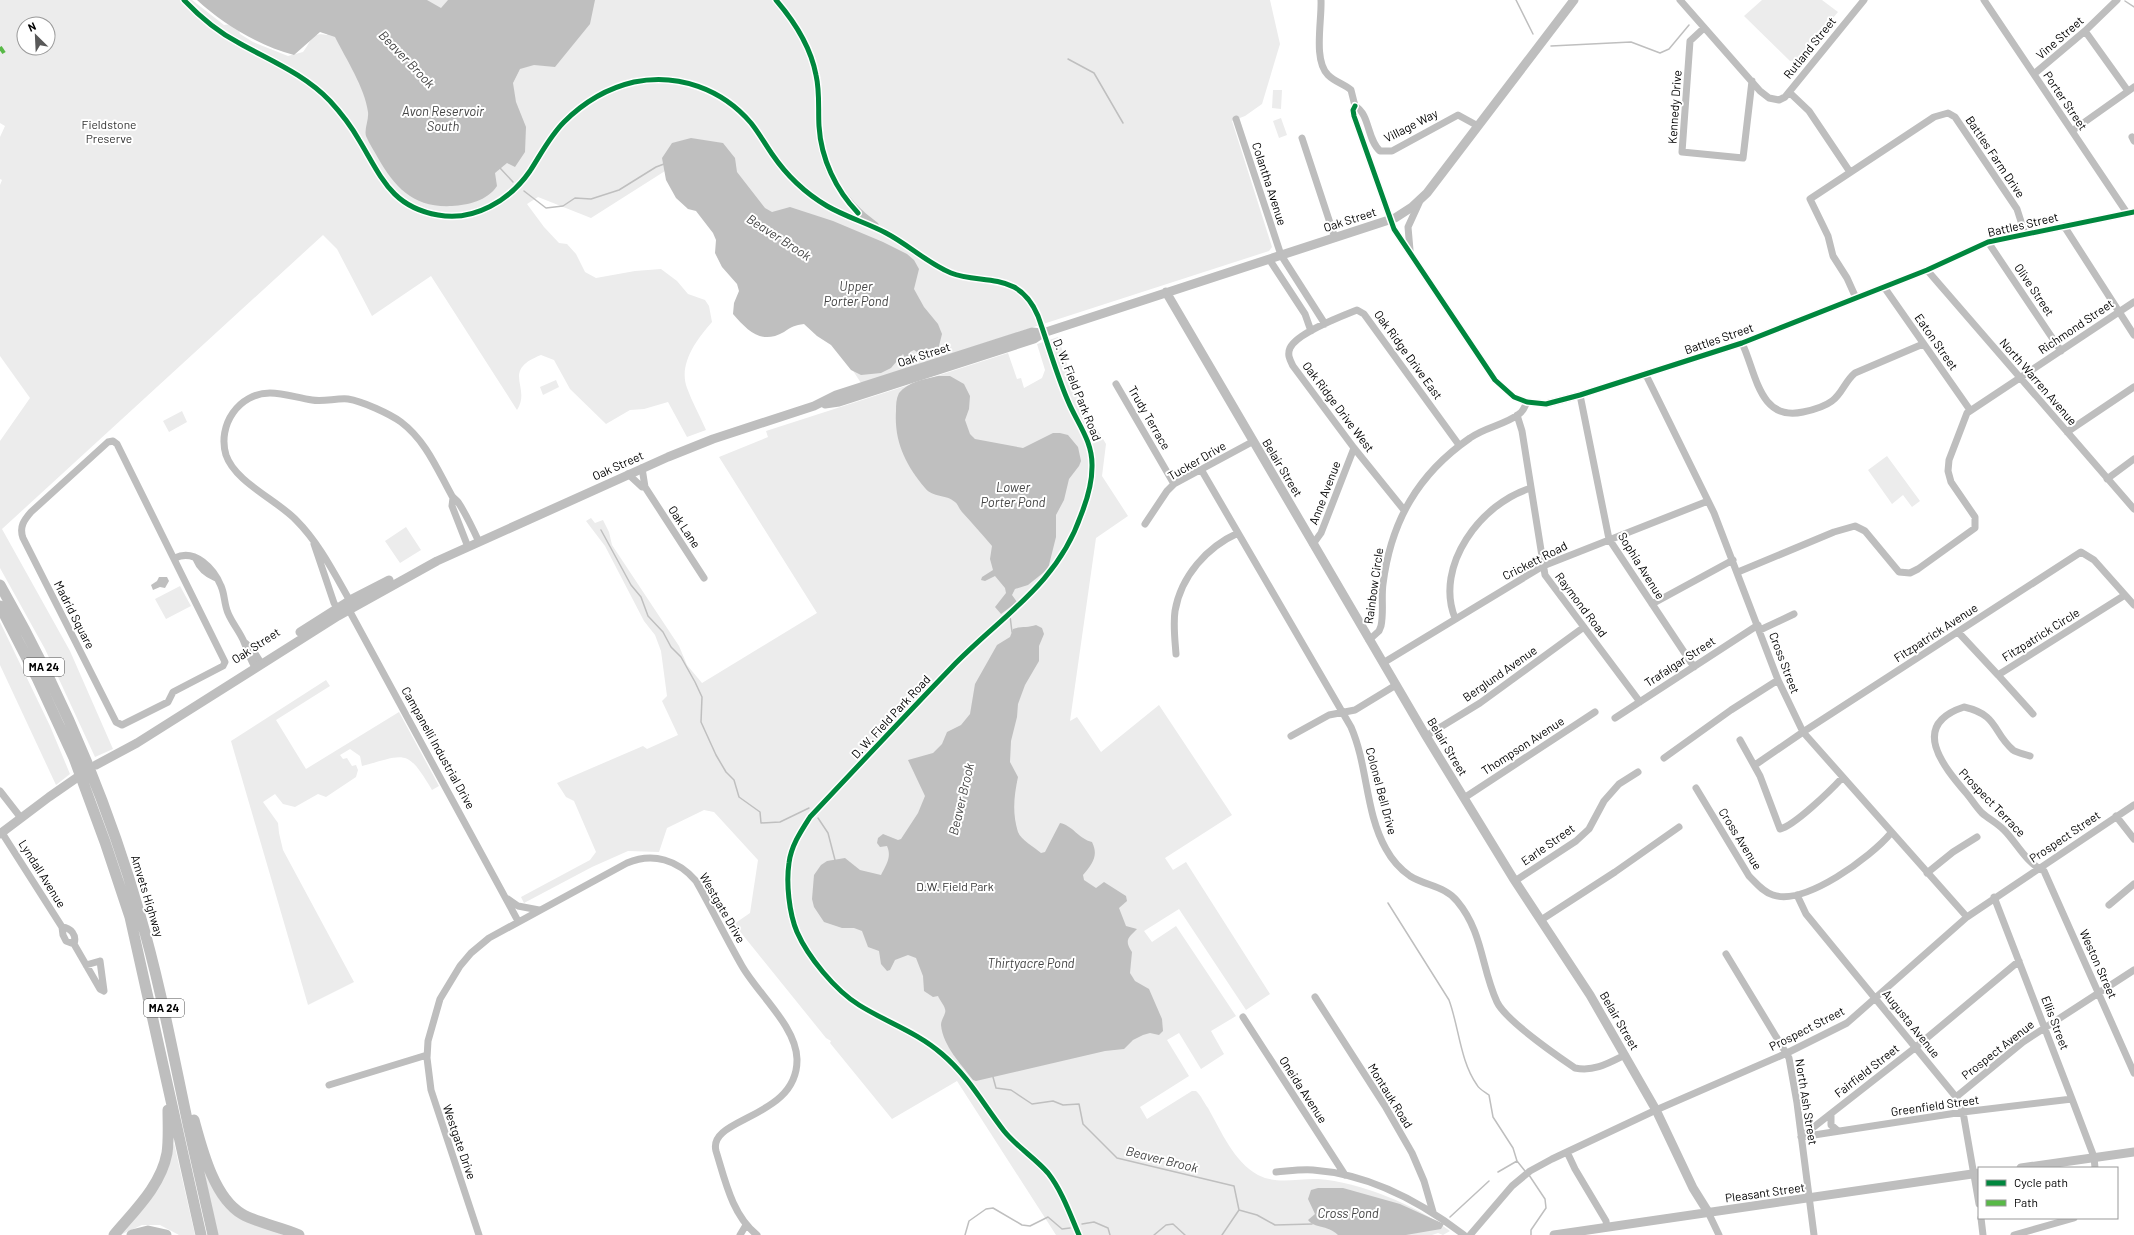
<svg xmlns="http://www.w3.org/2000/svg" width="2134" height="1235" font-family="Barlow,sans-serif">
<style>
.green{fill:#ececec;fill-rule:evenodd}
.water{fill:#bfbfbf}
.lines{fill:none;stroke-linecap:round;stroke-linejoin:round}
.stream{stroke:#bfbfbf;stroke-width:1.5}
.minor{stroke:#bebebe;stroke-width:7}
.major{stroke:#bebebe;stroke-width:9}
.highway{stroke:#bebebe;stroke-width:11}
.quiet{stroke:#58b947;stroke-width:4;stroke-dasharray:8 4;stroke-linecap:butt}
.cycleway-casing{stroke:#fff;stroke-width:8}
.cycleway{stroke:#00873e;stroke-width:5}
.labels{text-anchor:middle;stroke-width:4;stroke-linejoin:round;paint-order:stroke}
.shield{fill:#fff;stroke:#4c4c4c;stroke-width:1}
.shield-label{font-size:11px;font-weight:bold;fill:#000}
.street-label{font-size:12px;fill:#000;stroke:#fff}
.park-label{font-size:12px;fill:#333;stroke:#fff}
.water-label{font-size:13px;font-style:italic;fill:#444;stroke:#fff}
</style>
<rect width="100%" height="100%" fill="#fff"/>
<!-- green -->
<path class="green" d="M0,0H192L224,25L233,24L238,27L240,34L253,42L288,56L303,52C311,42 311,31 327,35L354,0H1270L1280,44L1262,104L1245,116L1232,121L1272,247L1269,251L861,383L706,145L591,218L538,197L527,204L544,227L559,243L567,244L576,254L585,272L596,278L635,271L661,269L677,281L688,294L705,300L709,306L712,322C697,339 678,364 687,388C692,402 700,416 706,430L687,437L668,402L644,409L630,410L606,424L570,389L554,360L541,355C500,371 532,387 517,410L431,276L372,316L337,249L323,235L2,529L70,651L113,749L95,757L45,649L0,568V441L30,398L0,356V185L2,180L0,179V137L5,126L0,123ZM24,24H48V48H24Z
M1762,0H1822L1838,12L1797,60L1790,61L1744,16Z
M1273,90H1282L1281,109L1272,108Z
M1281,118L1287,135L1279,138L1273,121Z
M1058,337L1078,397L1106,444L1102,476L1128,516L1096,538L1070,721L1077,717L1101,752L1159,705L1232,815L1165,858L1173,870L1186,862L1270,994L1246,1010L1179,909L1144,931L1152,942L1176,926L1236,1016L1211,1031L1224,1054L1201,1069L1179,1033L1167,1040L1189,1076L1140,1107L1147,1119L1192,1091H1196C1201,1095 1204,1103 1208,1108C1221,1131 1234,1162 1258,1175C1277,1185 1299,1178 1318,1179C1360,1182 1416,1205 1450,1231L1443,1235L1438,1233L1432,1235H1056L957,1081L892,1119L830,1043L831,1041L826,1038L734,924L750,913L758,860L714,812L704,810L667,828L659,852L628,851L592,867L524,903L521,897L590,860L596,852L574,801L566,797L557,783L643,746L647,749L678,735L662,701L667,696L661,651L655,635L644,621L605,546L586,521L591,518L595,523L603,520L609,532L612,545L679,646L687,665L702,683L817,613L719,457L768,437L766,431L1008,353L1017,379L1021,378L1024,388L1042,378L1045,370L1037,344Z
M556,380L559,387L543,395L540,387Z
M182,411L187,422L169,432L163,421Z
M1887,456L1920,501L1912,507L1903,495L1892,504L1868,470Z
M406,527L421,550L400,563L385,541Z
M180,586L191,606L166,619L155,599Z
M0,622L50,726L70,774L56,785L0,665Z
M326,680L330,686L276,720L306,769L399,712L439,786L432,790C407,748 406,754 362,766L360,756L350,749L340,755L343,759L347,758L352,766L356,765L358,770L356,777L326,797L318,794L295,807L283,804L275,794L263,802L278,823L279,833L283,850L354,982L308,1005L231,741Z
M174,1143L195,1235H179L160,1225H142L120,1235C143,1206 167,1180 174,1143Z
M201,1159C208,1175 213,1193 225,1207C237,1221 269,1228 287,1235H218Z"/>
<!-- water -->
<path class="water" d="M197,0H427L441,8L448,0H595L590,24L555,67L534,65L520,69L513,83L516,102L526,127L525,152L515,167L507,163L495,173L497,186C487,201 468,205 452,206C414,208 395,188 378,158C374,151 369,143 366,136C364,129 369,120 368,112C365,88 346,59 335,37L320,32L294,55C259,46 223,24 197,0Z
M691,138L723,143L735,158L737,172L765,208L772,212L790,207L833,221L883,242L907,254L914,260L919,269L914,289L924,307L938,324L942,334L937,354L926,358L914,350L910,352L912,359L906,360L903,354L891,368L881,373L861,375L851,370L831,345L817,336L804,324C795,325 791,327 784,332C761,345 748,331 733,314L734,303L739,291L737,284L722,267L715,253L716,240L713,233L696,211L688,209L676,198L666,180L662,158L672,143Z
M938,376H950L964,384L970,396L969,409L965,420L970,434L975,439L1023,448L1053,433H1060L1068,435L1078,447L1081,461L1079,466L1069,479L1064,500L1056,515V537L1048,569L1028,585L1015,589L1012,595L1017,602L1001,614L995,607L1006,593L1005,588L995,576L985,581L981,580L982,577L993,570L990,559L992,546C982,534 972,523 962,512C959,509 958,504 955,502C946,494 933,498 925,488C906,465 894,442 896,411C896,405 896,399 899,393C908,382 924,379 938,376Z
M159,577H167L169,581L165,588L160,587L153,590L151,585L157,581Z
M1036,625L1042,628L1044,634L1039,646V661L1025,685L1018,704L1017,717L1011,741L1010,762L1018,777C1014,796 1012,813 1018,832C1021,840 1034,847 1041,853L1045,852L1060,823C1072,825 1079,839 1092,842C1099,856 1092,864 1083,875L1084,880L1096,888L1104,882L1126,896L1127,901L1119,908L1126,926L1137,929C1130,937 1123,939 1132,952L1130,973L1135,981L1149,989L1162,1019L1163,1031L1159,1035L1150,1033L1143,1035L1133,1040L1124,1049L1105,1051L976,1081L973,1080C961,1064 943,1046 941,1025C941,1020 944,1017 945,1013C947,1008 940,1001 938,996L933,997L924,991L923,976L916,958L908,955L895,960L890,970L887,971L881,964L879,951L868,947L862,931L854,928H842L824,922L814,907L812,899L814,875L821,865L827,861L845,858L860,870L881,875C886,865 892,857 887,846L880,847L877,843L878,838L883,834L898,840L901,839L918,813L925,796L908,760L933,753L942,744L947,732L961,725L970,714L975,684L997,645L1010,637L1013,629C1021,626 1028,628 1036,625Z
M1318,1188H1343L1400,1204L1444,1224L1441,1229L1406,1235H1338C1326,1224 1315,1229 1308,1220L1315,1214L1308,1199L1311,1190Z"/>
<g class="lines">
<!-- stream -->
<path class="stream" d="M1516,0L1533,34
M2125,1L2134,7
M1551,46L1631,42L1660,53L1669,49L1689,25
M1068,59L1094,73L1123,123
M500,168L513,182
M524,191L546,208L563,206L575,198L591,199L619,190L656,167L664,164
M908,358L911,365
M601,530L631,585L641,597L648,616L663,632L671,647L681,657L695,682L702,697L701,722L716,755L726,772L734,780L739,797L760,812L761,823L780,822L809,808
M1010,616L1012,632
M818,818L828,833L835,860
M1388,903L1449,1000C1459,1027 1460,1061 1477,1085C1479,1089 1485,1092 1489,1095L1493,1117L1513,1148L1517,1161
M993,1077L996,1088L1011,1090L1032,1104L1053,1101L1063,1105L1079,1104L1083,1124L1117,1158L1234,1186L1239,1210L1257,1215L1275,1225L1312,1224
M1498,1172L1517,1161L1525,1171
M1529,1175L1545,1199L1546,1208L1531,1230V1235
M1450,1217L1489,1181
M1082,1224L1094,1222L1108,1228L1110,1235
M965,1235L969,1221L986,1209L993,1208L1022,1225L1030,1226L1048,1217L1062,1229L1070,1228
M1154,1235L1166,1225L1173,1224L1185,1235
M1222,1235L1239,1210"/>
<!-- minor -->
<path class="minor" d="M184,0C200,17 218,32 239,43C271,61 304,74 330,101C341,113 351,126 359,140C381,176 391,207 438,215C474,222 510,200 530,171C541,154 550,136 564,122C583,103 608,88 634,82C678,73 722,89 751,123C759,133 765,144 772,154C787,176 805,193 827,206C846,217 867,223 886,233C909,245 927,263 951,273C971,281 995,277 1014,287C1025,293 1033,304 1038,316C1048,344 1056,373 1068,401C1077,423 1093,441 1092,467C1092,484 1087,500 1081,515C1057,585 1000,617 952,667C904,717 857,767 810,817C801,831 791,846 789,863C786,883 789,913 797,932C808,957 835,990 859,1005C886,1022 917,1032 942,1054C969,1077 983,1104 1004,1131C1017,1147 1035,1158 1048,1173C1062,1191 1070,1214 1079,1235
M776,0C794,21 811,48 816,75C820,92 818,109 819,126C821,167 842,202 875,225
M1321,0C1322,21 1313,60 1328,75C1335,82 1344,84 1351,90L1355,106C1370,114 1367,140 1380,151H1392L1458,115L1478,126
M1680,0L1760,91L1769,98L1779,100L1785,97L1864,0
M1984,0L2127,213
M1704,28L1690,41L1682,152L1743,158L1752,81
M2085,31L2128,91
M2034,74L2085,31L2117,0
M1789,92L1809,111L1850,172
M1355,106L1353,110L1354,116L1394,229L1495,380L1514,397L1527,402L1546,404L1580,395L1742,343L1927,270L1988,242L2134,212
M1236,119L1281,255L1325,324
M2072,131L2134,87
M2132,137L2134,141
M1302,138L1335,238
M2064,226L2134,335
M1988,242L2061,351
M1410,250L1408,227L1419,203
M1269,259L1305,314L1311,331
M1927,270L2134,509
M1884,287L1970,410
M1856,298L1847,278L1833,256L1828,236L1810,199L1934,117L1948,113L1955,117L2017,209L2025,234
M1742,343C1756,372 1759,422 1803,412C1813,410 1824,407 1832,401C1842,394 1845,381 1855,373L1923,344
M1646,375L1714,513L1778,680L1803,732L1967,917
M1116,384L1174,484
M1580,395L1609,539L1694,667
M1517,415L1522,431L1545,575L1640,702
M2067,432L2134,387
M113,441L117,444L225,662L223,666L173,692L168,702L122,725L116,722L23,538C19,527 24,520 31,512L108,442Z
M642,468L645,487
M1202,471L1351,727C1368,766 1365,812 1386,849C1392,860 1400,869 1410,876C1426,886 1445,886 1457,901C1483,932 1481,967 1497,1002C1506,1021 1556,1055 1575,1068C1594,1072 1609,1063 1625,1055
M628,474L642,487H645L704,578
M2107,479L2134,459
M453,498L452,506L468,547
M1404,510L1354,448L1293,366C1290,360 1287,355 1290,348C1297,333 1342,316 1357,310L1364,314L1459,445
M1145,524L1167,491L1174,484L1252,442
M314,544L334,603L337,608L343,609
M1313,544L1321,533L1354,448
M175,558C195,548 214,569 221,586C225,595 224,604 228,613C232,623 240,632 244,642C248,651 250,659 255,667
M196,559C200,569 206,574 216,578
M1738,572L1834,532L1855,526L1865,531L1899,572L1910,573L1918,569L1975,528V517L1951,482L1948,471L1949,460L1967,413L2134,302
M1652,604L1733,560
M349,605L350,601C334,573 319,543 296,520C277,500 235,482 226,455C217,425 239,393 270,393C284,393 298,398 312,400C324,402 336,398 348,399C362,401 390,414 401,422C426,441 437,469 452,496C454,499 456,499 458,502C466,514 473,529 479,542
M349,610L518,921
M1455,618C1434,566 1481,503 1531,488
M1760,630L1794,614
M1958,632L1998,675L2125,595
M1369,640L1379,631L1381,626C1384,612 1381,598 1383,584C1391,521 1418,474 1470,438C1485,427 1505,425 1519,414C1523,412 1525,406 1527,402
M244,642L252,649L261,663
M1176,654C1175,640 1173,625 1175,611C1181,576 1207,547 1238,533
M1383,663L1543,566L1708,501
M1998,675L2033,714
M1615,718L1758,625
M1291,736L1329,715L1355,710L1396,685
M1426,736L1480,703L1584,627
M1740,740L1760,776L1780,829C1794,826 1831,790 1842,778
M2030,756C2025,754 2017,753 2013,750C1992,732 1999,715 1964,707C1909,725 1943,766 1967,794C1972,800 1976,807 1982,813C1989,819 1997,823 2004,830C2017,843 2026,863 2044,871L2134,1073
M1664,758L1731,710L1778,680
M1755,765L1803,732L2081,552L2094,560L2134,605
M1696,788L1749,876C1756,883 1763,892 1773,895C1805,906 1871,857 1891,833
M0,791L21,818
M1464,798L1595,712
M2116,816L2134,839
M2,833L62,927L63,935L66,941L74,944L100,989L104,991L100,961L86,965
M1927,873L1953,852L1977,837
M1515,881L1576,841L1589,829L1604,801L1619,784L1638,772
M1797,895L1806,914L1956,1097L1963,1112L1979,1204
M1994,897L2072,1099L2094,1157L2095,1168
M508,899L518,906L539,910
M2109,905L2134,884
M1541,920L1615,872L1679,827
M62,927C71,928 77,935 74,944
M1726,954L1789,1058L1797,1103L1814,1235
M1315,997L1385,1106L1412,1153L1424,1181L1433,1212
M1243,1017L1345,1175
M329,1085L427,1055
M1956,1097L2023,1042L2134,970
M1831,1114V1125L1838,1131
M1801,1137L1916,1047L2019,961
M1801,1137L1963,1112L2072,1099
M1567,1152L1575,1169L1606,1221L1607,1227
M1276,1172C1289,1171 1301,1169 1313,1170C1368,1174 1421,1202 1464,1235
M1708,1212L1719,1235
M1981,1218L1983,1235
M479,1235L431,1090L427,1058L428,1041L440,999L460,966L471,953L489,938L627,863C653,852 678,860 696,881C712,909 726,938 742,966C758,994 796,1026 797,1059C798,1119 707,1117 716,1151C725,1180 732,1215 757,1235
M740,1235L746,1225
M1470,1235L1512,1186L1530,1171L1552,1159L1656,1110L1787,1053L1847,1023L1967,917L2134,805
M2014,1235L2074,1218"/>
<!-- major -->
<path class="major" d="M1166,292L1426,736L1513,878L1590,995L1656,1110L1693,1188L1708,1212
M825,404L839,402L1034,339L1043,333L1395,218L1412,207L1427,193L1574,0
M300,632L352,599L389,580
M96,765L137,743L338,616L437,561L668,457L713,439L814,406L836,395L1032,332L1043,333
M0,834L49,797L85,772
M2021,1168L2134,1152
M1554,1235L1979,1173"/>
<!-- highway -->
<path class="highway" d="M0,585C59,688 107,800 140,915C160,983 173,1054 188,1124C196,1161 205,1198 213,1235
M0,606L37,678L74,758L105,842L130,917L201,1235
M194,1120C202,1149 214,1198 242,1214C257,1223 282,1227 299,1235
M114,1235C134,1211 161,1186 167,1153C169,1140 168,1124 168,1110
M132,1235L148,1231L166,1235"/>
<!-- quiet -->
<path class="quiet" d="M0,47L4,53"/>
<defs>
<path id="cycleway" d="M184,0C200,17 218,32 239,43C271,61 304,74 330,101C341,113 351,126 359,140C381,176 391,207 438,215C474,222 510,200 530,171C541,154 550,136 564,122C583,103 608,88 634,82C678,73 722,89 751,123C759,133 765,144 772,154C787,176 805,193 827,206C846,217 867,223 886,233C909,245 927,263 951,273C971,281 995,277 1014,287C1025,293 1033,304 1038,316C1048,344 1056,373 1068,401C1077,423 1093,441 1092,467C1092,484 1087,500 1081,515C1057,585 1000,617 952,667C904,717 857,767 810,817C801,831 791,846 789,863C786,883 789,913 797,932C808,957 835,990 859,1005C886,1022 917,1032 942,1054C969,1077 983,1104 1004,1131C1017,1147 1035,1158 1048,1173C1062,1191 1070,1214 1079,1235
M776,0C794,21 811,48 816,75C820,92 818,109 819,126C821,159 836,190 858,213
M1355,106L1353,110L1354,116L1394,229L1495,380L1514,397L1527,402L1546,404L1580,395L1742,343L1927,270L1988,242L2134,212"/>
</defs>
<!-- cycleway casing -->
<use href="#cycleway" class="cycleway-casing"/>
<!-- cycleway -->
<use href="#cycleway" class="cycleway"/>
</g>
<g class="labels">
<!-- shield labels -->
<g class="shield">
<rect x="24" y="658" width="40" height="18" rx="3"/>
<rect x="144" y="999" width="40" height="18" rx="3"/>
</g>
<g class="shield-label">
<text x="44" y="671">MA 24</text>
<text x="164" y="1012">MA 24</text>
</g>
<!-- street labels -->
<g class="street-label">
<text transform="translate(2060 38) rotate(-41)" y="4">Vine Street</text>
<text transform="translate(1810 48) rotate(-51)" y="4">Rutland Street</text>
<text transform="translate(2065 101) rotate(56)" y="4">Porter Street</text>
<text transform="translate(1675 107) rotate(-86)" y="4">Kennedy Drive</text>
<text transform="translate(1411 126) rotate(-27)" y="4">Village Way</text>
<text transform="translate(1995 157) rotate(56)" y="4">Battles Farm Drive</text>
<text transform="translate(1269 184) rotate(72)" y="4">Colantha Avenue</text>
<text transform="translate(1350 220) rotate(-18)" y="4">Oak Street</text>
<text transform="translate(2023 225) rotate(-13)" y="4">Battles Street</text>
<text transform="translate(2034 290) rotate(56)" y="4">Olive Street</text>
<text transform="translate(2076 327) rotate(-34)" y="4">Richmond Street</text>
<text transform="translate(1719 339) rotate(-19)" y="4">Battles Street</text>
<text transform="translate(1936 342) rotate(55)" y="4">Eaton Street</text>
<text transform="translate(924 355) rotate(-18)" y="4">Oak Street</text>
<text transform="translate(1408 355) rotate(54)" y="4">Oak Ridge Drive East</text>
<text transform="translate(2038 382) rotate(49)" y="4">North Warren Avenue</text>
<text transform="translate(1077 390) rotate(68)" y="4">D. W. Field Park Road</text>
<text transform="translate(1338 407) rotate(53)" y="4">Oak Ridge Drive West</text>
<text transform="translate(1149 418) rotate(60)" y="4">Trudy Terrace</text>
<text transform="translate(1197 461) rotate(-30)" y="4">Tucker Drive</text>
<text transform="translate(618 466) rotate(-24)" y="4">Oak Street</text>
<text transform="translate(1282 468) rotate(59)" y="4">Belair Street</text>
<text transform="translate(1325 493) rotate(-69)" y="4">Anne Avenue</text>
<text transform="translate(684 527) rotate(57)" y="4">Oak Lane</text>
<text transform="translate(1535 561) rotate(-27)" y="4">Crickett Road</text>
<text transform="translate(1641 566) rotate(58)" y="4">Sophia Avenue</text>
<text transform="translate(1374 586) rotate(-82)" y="4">Rainbow Circle</text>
<text transform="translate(1581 605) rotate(53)" y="4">Raymond Road</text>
<text transform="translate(74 615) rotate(63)" y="4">Madrid Square</text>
<text transform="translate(1936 633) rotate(-33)" y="4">Fitzpatrick Avenue</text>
<text transform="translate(2041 635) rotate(-32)" y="4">Fitzpatrick Circle</text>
<text transform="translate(256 646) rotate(-33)" y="4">Oak Street</text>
<text transform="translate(1680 662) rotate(-33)" y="4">Trafalgar Street</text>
<text transform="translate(1784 663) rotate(69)" y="4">Cross Street</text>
<text transform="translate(1500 674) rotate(-35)" y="4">Berglund Avenue</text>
<text transform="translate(891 717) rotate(-47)" y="4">D. W. Field Park Road</text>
<text transform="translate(1523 746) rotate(-33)" y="4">Thompson Avenue</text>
<text transform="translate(1447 747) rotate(59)" y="4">Belair Street</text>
<text transform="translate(438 748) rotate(61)" y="4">Campanelli Industrial Drive</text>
<text transform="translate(1381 791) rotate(75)" y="4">Colonel Bell Drive</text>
<text transform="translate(1992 803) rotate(46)" y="4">Prospect Terrace</text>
<text transform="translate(2065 837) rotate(-34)" y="4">Prospect Street</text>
<text transform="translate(1740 839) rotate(58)" y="4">Cross Avenue</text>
<text transform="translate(1548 845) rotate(-35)" y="4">Earle Street</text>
<text transform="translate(42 874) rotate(58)" y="4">Lyndall Avenue</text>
<text transform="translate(147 896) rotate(73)" y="4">Amvets Highway</text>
<text transform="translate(722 908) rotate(60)" y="4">Westgate Drive</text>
<text transform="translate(2098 964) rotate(66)" y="4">Weston Street</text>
<text transform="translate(1619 1021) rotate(60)" y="4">Belair Street</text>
<text transform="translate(2055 1023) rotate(69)" y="4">Ellis Street</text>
<text transform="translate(1911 1024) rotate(51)" y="4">Augusta Avenue</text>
<text transform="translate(1807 1029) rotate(-27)" y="4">Prospect Street</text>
<text transform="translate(1998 1050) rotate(-38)" y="4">Prospect Avenue</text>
<text transform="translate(1867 1071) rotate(-38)" y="4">Fairfield Street</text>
<text transform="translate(1303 1090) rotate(57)" y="4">Oneida Avenue</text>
<text transform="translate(1390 1096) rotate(58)" y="4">Montauk Road</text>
<text transform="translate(1806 1102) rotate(81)" y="4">North Ash Street</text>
<text transform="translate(1935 1106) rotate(-8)" y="4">Greenfield Street</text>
<text transform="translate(459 1142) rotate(71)" y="4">Westgate Drive</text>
<text transform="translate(1765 1193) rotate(-8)" y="4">Pleasant Street</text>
</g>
<!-- park labels -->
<g class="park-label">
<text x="109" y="129">Fieldstone<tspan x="109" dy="14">Preserve</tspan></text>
<text x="955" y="891">D.W. Field Park</text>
</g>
<!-- water labels -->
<g class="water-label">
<text transform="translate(407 59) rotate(46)" y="5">Beaver Brook</text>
<text x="443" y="116">Avon Reservoir<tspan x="443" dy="15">South</tspan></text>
<text transform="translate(779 237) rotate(33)" y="5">Beaver Brook</text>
<text x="856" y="291">Upper<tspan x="856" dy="15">Porter Pond</tspan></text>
<text x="1013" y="492">Lower<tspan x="1013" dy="15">Porter Pond</tspan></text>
<text transform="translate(961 799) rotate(-77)" y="5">Beaver Brook</text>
<text x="1031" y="968">Thirtyacre Pond</text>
<text transform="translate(1162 1159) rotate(14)" y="5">Beaver Brook</text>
<text x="1348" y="1218">Cross Pond</text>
</g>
</g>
<!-- legend -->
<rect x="1978" y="1167" width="140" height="52" fill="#ffffff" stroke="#999999"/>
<rect x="1986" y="1180" width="20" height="6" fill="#00873e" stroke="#999999"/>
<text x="2014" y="1187" font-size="12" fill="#000000">Cycle path</text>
<rect x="1986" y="1200" width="20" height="6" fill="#58b947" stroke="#999999"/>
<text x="2014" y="1207" font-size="12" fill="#000000">Path</text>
<!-- north arrow -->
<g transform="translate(36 36) rotate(336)"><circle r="19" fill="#ffffff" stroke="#999999"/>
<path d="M0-3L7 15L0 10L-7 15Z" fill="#595959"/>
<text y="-6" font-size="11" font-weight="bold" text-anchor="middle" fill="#000000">N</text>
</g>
</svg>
